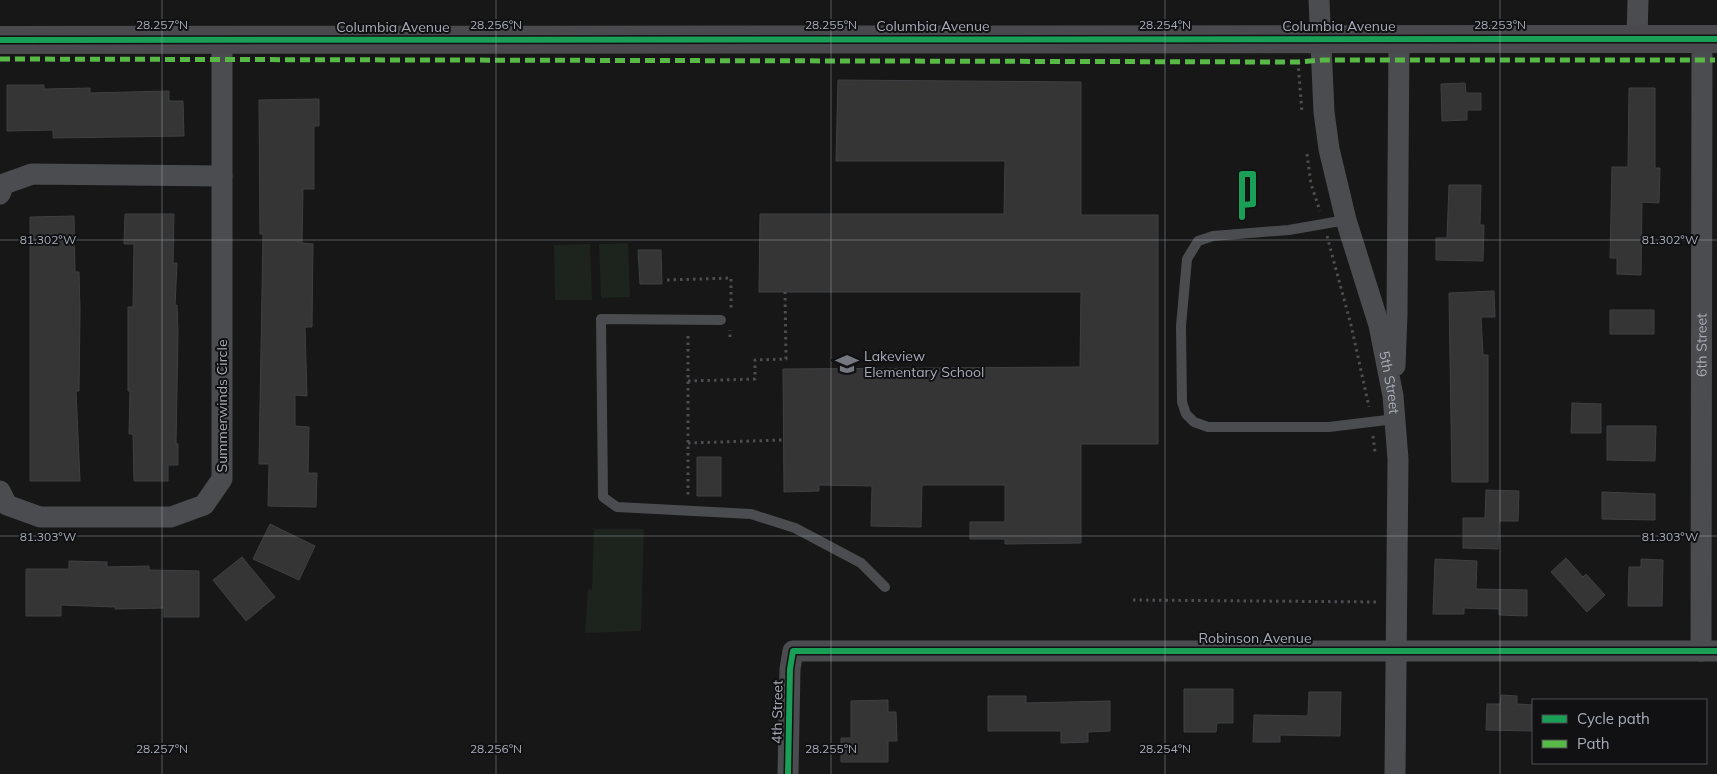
<svg xmlns="http://www.w3.org/2000/svg" width="1717" height="774" font-family="Mulish,sans-serif">
<style>
.green{fill:#1d241e}
.building{fill:#353536;stroke:#3f4043}
.lines{fill:none;stroke-linecap:round;stroke-linejoin:round}
.path{stroke:#4d4e52;stroke-width:3;stroke-dasharray:2.5 4;stroke-linecap:butt}
.lane{stroke:#4b4c50;stroke-width:10}
.street{stroke:#4b4c50;stroke-width:21}
.secondary{stroke:#4a4a4e;stroke-width:28}
.quiet{stroke:#58b947;stroke-width:5;stroke-dasharray:10 5;stroke-linecap:butt}
.cycleway-casing{stroke:#111113;stroke-width:9}
.cycleway{stroke:#1a9f57;stroke-width:6}
.ticks{fill:none;stroke:#a7acb8;stroke-width:1;stroke-opacity:0.45}
.labels{text-anchor:middle;stroke-width:4;stroke-linejoin:round;paint-order:stroke}
.street-label{font-size:14px;fill:#a7acb8;stroke:#111113}
.poi-label{font-size:14px;fill:#a7acb8;stroke:#111113;text-anchor:start}
.ticks-label{font-size:12px;text-anchor:middle;fill:#a7acb8;stroke:#111113;stroke-width:4;stroke-linejoin:round;paint-order:stroke}
</style>
<rect width="100%" height="100%" fill="#171717"/>
<!-- green -->
<path class="green" d="M628,243L630,297L601,298L599,244Z
M590,244L592,300H555L554,245Z
M594,529H644L641,631L585,633L588,589L592,590Z"/>
<!-- building -->
<path class="building" d="M838,80L1081,82V215H1158V444H1081V543L1005,544V539H970V522H1005V485H922L921,527L871,526L872,486L819,485V491L784,492L783,369L1080,367L1081,292H759L760,214H1004L1005,161H836Z
M1465,83L1466,93H1481V110H1467V120L1442,121L1441,84Z
M7,85H44V89L90,88V93L169,91V101H183L184,136L53,138V130L7,131Z
M1629,88H1655V168H1660L1659,203L1642,202L1641,275L1617,274V258H1610L1612,167H1628Z
M319,99V126H314V189H303L302,243L313,244L312,327H305L307,396L295,395V426L309,427L308,473H317L316,507L268,506L269,464H259L263,234H260L259,100Z
M1449,185H1481L1480,225H1484L1483,261L1436,260V238H1447Z
M125,214H174L173,263H177L175,306L177,305L178,333L176,444H178V465H168V481H134L133,434H129L130,391H128V307H133L134,244H124Z
M74,216L75,272H79L80,310L79,391H76L80,481H30V217Z
M638,250H661L662,284H640Z
M1494,291L1495,317H1481L1483,355H1488V482H1452L1449,293Z
M1610,310H1654V334H1610Z
M1572,403L1601,404V433H1571Z
M1607,426H1656L1655,461L1607,460Z
M697,457H721V496H697Z
M1486,490L1519,491L1518,521H1499L1498,549L1463,548V518H1485Z
M1602,492L1655,494V520L1602,519Z
M270,524L315,546L299,580L253,559Z
M242,557L275,597L246,621L213,580Z
M1566,558L1583,577L1586,574L1605,595L1587,612L1551,572Z
M1435,559L1477,561L1476,589L1527,590V616L1499,615V609L1464,608V614H1433Z
M1641,559L1663,560L1662,606H1628L1629,567H1641Z
M69,561L107,562V567L149,566V570L199,571V617H164V608L115,609V607L61,605V616H26V569H69Z
M1184,689H1233V723H1217L1216,732H1184Z
M1309,692H1341L1340,736L1280,735V742H1253L1254,715L1308,716Z
M1501,695L1517,696V704L1533,705V731L1486,730L1487,704H1500Z
M988,696H1026V703L1110,701V731L1088,732V742L1061,743V731H988Z
M888,700V712H896L897,741H888V762H841V738H851V701Z"/>
<g class="lines">
<!-- path -->
<path class="path" d="M1298,62L1302,113
M1307,154L1311,184L1320,211
M1327,236L1351,325L1369,407
M667,280L731,278V309
M688,336V498
M730,337V330
M688,381L755,379V360L786,359L785,292
M1373,436L1375,452
M688,443L782,440
M1133,600L1376,602"/>
<!-- lane -->
<path class="lane" d="M1346,220L1289,230L1213,236L1198,241L1187,259L1181,326L1182,402L1186,414L1194,422L1208,427H1329L1395,419
M721,320L601,319L603,497L617,507L751,514L795,528L861,563L885,587"/>
<!-- street -->
<g class="street">
<path id="s1" d="M1319,0L1324,112L1329,149L1346,220L1379,325L1393,396L1398,459L1395,774"/>
<path d="M1637,39L1638,0"/>
<path d="M0,194L4,184L32,174L222,176"/>
<path d="M1395,366L1397,315L1399,38"/>
<path d="M0,491L7,505L40,517H171L204,505L222,479V40"/>
<path id="s2" d="M1701,651L1702,39"/>
<path d="M788,774L790,669L793,651H1717"/>
</g>
<!-- secondary -->
<path class="secondary" d="M0,40L1717,39"/>
<!-- quiet -->
<path class="quiet" d="M0,59L1298,62L1322,60H1715"/>
<defs>
<path id="cycleway" d="M0,40L1717,39
M1242,205L1253,204V174H1242V217
M788,774L790,669L793,651H1717"/>
</defs>
<!-- cycleway casing -->
<use href="#cycleway" class="cycleway-casing"/>
<!-- cycleway -->
<use href="#cycleway" class="cycleway"/>
</g>
<!-- ticks -->
<path class="ticks" d="M162,0V774M496,0V774M831,0V774M1165,0V774M1500,0V774M0,240H1717M0,536H1717"/>
<!-- icons -->
<defs>
<symbol id="school-bare" viewBox="-9 -9 18 18"><path d="M0-5L7-2L0 1L-7-2ZM-4 1L0 2.5L4 1V4Q0 6-4 4Z" fill="#757880" stroke="#111113" stroke-width="2.5" paint-order="stroke"/></symbol>
</defs>
<g fill-rule="evenodd">
<use href="#school-bare" x="831" y="348" width="32" height="32"/>
</g>
<g class="labels">
<!-- street labels -->
<g class="street-label">
<text x="933" y="31">Columbia Avenue</text>
<text x="1339" y="31">Columbia Avenue</text>
<text x="393" y="32">Columbia Avenue</text>
<text dy="5" stroke="none"><textPath href="#s2" startOffset="306">6th Street</textPath></text>
<text dy="5" stroke="none"><textPath href="#s1" startOffset="391">5th Street</textPath></text>
<text transform="translate(222 406) rotate(-90)" y="5">Summerwinds Circle</text>
<text x="1255" y="643">Robinson Avenue</text>
<text transform="translate(777 712) rotate(-89)" y="5">4th Street</text>
</g>
<!-- poi labels -->
<g class="poi-label">
<text x="864" y="361">Lakeview<tspan x="864" dy="16">Elementary School</tspan></text>
</g>
</g>
<g class="ticks-label">
<text x="162" y="29">28.257°N</text>
<text x="496" y="29">28.256°N</text>
<text x="831" y="29">28.255°N</text>
<text x="1165" y="29">28.254°N</text>
<text x="1500" y="29">28.253°N</text>
<text x="1670" y="244">81.302°W</text>
<text x="48" y="244">81.302°W</text>
<text x="1670" y="541">81.303°W</text>
<text x="48" y="541">81.303°W</text>
<text x="162" y="753">28.257°N</text>
<text x="496" y="753">28.256°N</text>
<text x="831" y="753">28.255°N</text>
<text x="1165" y="753">28.254°N</text>
</g>
<!-- legend -->
<rect x="1532" y="699" width="175" height="65" fill="#111113" stroke="#4d4f55"/>
<rect x="1542" y="715" width="25" height="8" fill="#1a9f57" stroke="#4d4f55"/>
<text x="1577" y="724" font-size="15" fill="#a7acb8">Cycle path</text>
<rect x="1542" y="740" width="25" height="8" fill="#58b947" stroke="#4d4f55"/>
<text x="1577" y="749" font-size="15" fill="#a7acb8">Path</text>
</svg>
